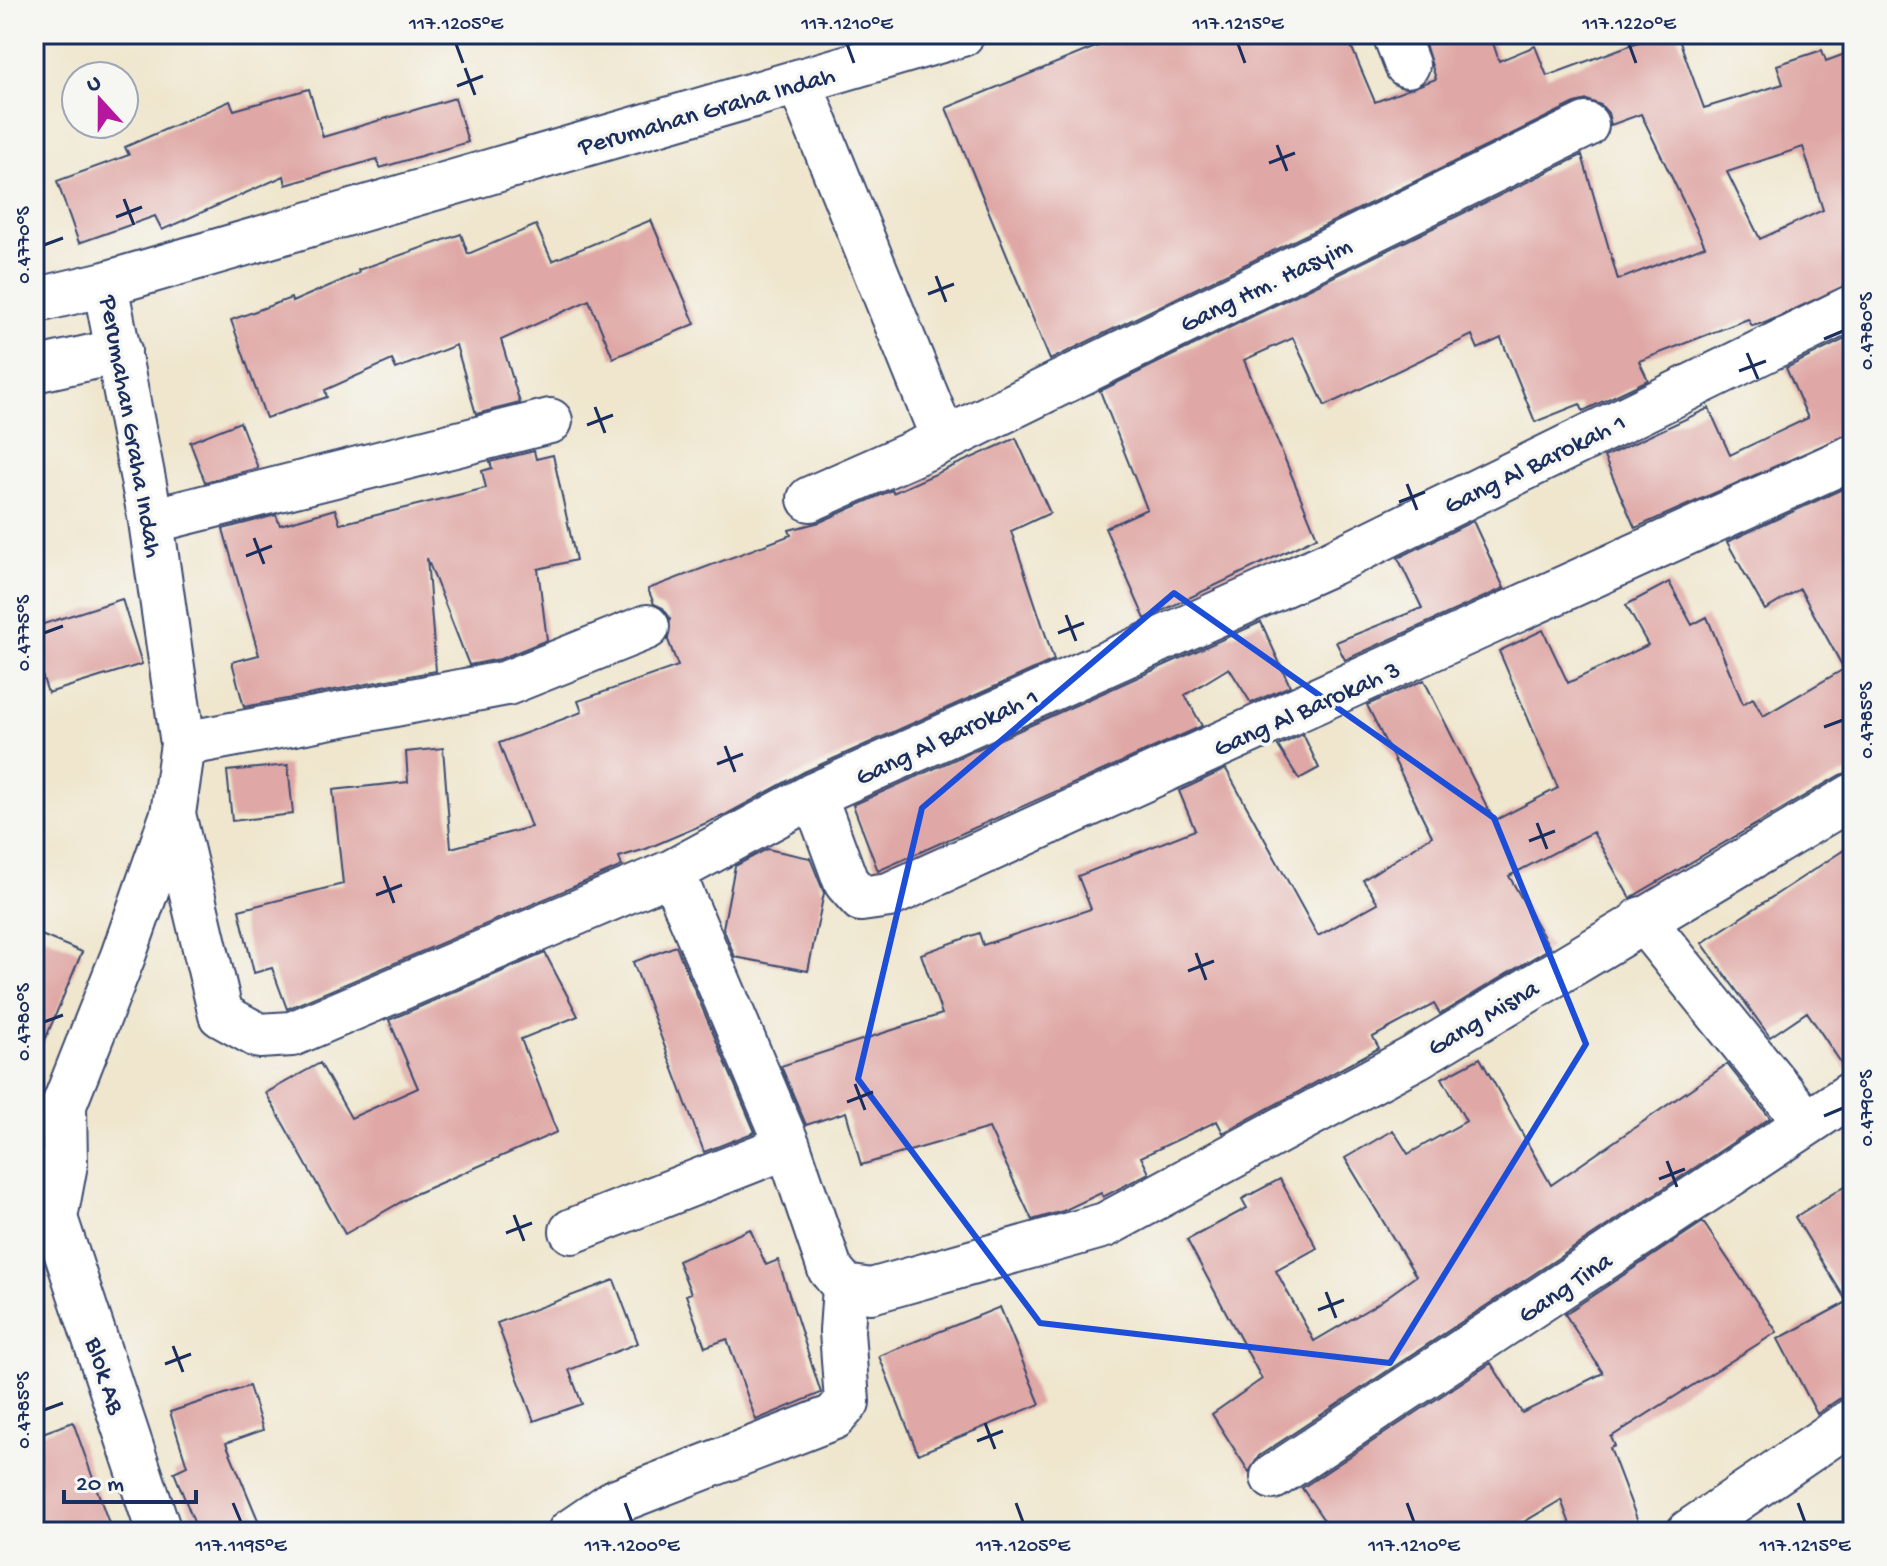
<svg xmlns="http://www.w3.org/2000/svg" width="1887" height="1566" font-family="'Gochi Hand',sans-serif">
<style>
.building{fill:#dfa7a5;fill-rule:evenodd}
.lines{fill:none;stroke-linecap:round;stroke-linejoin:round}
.minor-casing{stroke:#3b4a6f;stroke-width:48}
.minor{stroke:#fff;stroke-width:44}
.marked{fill:none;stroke:#1d4ed8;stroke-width:6;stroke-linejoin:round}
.ticks{fill:none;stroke:#1b2f5e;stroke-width:3}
.labels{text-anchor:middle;stroke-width:7;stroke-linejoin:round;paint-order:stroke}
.street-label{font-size:26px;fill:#1b2f5e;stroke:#f6f6f2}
.neatline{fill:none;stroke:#1b2f5e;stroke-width:3}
.ticks-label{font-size:20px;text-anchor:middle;fill:#1b2f5e}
</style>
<rect width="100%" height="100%" fill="#f6f6f2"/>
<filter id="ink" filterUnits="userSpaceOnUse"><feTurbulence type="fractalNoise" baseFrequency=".0125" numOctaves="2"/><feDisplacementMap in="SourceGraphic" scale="16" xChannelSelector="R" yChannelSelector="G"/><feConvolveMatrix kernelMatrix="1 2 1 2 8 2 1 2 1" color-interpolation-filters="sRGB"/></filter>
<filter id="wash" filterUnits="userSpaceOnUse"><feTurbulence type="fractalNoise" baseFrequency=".006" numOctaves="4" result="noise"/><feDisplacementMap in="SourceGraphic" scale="32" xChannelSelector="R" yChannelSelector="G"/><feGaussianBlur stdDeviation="1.8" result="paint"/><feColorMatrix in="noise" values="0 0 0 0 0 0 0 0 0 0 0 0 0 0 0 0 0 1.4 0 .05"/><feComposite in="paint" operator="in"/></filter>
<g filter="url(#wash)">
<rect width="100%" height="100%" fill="#efe6cd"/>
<g id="blocks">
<!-- building -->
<path class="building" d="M1127,34H1346L1375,102L1436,79L1422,34H1490L1499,61L1535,46L1547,76L1660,34H1677L1704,108L1783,84L1777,65L1822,50L1826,61L1853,51V282L1767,322L1752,326L1748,319L1639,361L1648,380L1583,411L1580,404L1535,422L1501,338L1478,349L1472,335L1325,406L1293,338L1244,360L1317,537L1145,619L1105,528L1147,509L1100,391L1582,155L1618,280L1705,246L1641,114L1611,125L1608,113L1601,105L1587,100L1575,103L1050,360L946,108ZM1803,147L1823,210L1760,239L1727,172Z
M309,89L323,137L455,98L468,142L380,168L377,159L286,185L284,176L162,230L155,216L79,243L57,181L129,155L125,147L230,101L234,110Z
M651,220L695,324L613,358L589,300L501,340L520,403L476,414L456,345L396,369L392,360L325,390L327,397L266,418L231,320L291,298L292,302L359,273L358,270L461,234L468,254L536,225L552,261Z
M1853,335V432L1635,528L1604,457L1709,408L1730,455L1808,418L1786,368Z
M240,422L258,468L205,482L190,442Z
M1016,438L1050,513L1011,531L1054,660L804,772L725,815L646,849L619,857L622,866L287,1009L272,968L254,973L239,910L343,884L333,790L408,782L406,752L443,748L451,848L531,827L499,743L582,712L578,701L678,666L668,640L670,618L663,608L654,604L648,589L791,535L789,530L820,522L892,490L893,493Z
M534,451L536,459L553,455L576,560L538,569L547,640L500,659L469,665L427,558L436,671L244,707L232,662L259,655L223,529L276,515L280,525L335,509L340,524L486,488L482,471L492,468L490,462Z
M1853,484V771L1840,775L1630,898L1593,832L1509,876L1550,948L1440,1014L1434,1004L1373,1037L1379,1048L1223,1133L1217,1121L1141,1157L1149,1173L1103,1197L1101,1193L1063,1211L1032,1220L989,1128L861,1165L846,1112L806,1125L781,1066L942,1014L921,954L979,933L983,945L1091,909L1078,876L1195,830L1179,791L1226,769L1318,936L1378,903L1363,880L1432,836L1367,705L1424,680L1494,821L1558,788L1499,651L1543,630L1568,683L1648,645L1626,605L1669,582L1692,625L1707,617L1743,704L1753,698L1763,716L1844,669L1800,589L1765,610L1727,542Z
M1473,521L1504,588L1345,660L1336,642L1422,608L1398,558Z
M122,599L142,664L48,693L34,651V627Z
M1261,622L1290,686L1251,703L1229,668L1185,695L1202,726L878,871L853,805Z
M1303,734L1319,768L1299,779L1278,746Z
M288,765L293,814L232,821L227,771Z
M1853,844V1068L1846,1070L1807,1012L1770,1037L1702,943Z
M767,849L810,858L824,893L808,971L735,957L723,928L735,866Z
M34,932L82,952L34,1066Z
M676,946L755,1132L704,1152L633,962Z
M545,953L578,1016L521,1039L557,1132L415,1194L345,1234L266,1093L320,1063L351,1118L418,1088L389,1020Z
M1480,1058L1551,1185L1727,1064L1770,1118L1259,1456L1249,1472L1212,1414L1262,1379L1187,1240L1247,1208L1242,1199L1280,1179L1317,1248L1276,1271L1314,1341L1377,1304L1416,1276L1345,1158L1393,1130L1408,1154L1466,1121L1442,1078Z
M1853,1181V1395L1839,1399L1817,1414L1778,1339L1847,1302L1795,1217Z
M1703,1222L1777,1332L1611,1437L1615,1446L1610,1448L1642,1532H1573L1561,1500L1507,1532H1332L1302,1488L1491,1363L1522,1413L1603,1373L1565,1314Z
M750,1229L766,1265L778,1260L821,1393L756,1420L727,1339L705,1347L686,1295L691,1293L678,1261Z
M614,1280L638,1343L569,1370L582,1404L534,1421L497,1323Z
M1000,1307L1040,1404L918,1454L879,1356Z
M249,1386L263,1430L226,1443L263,1532H198L174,1472L187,1466L170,1412Z
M73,1422L112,1532H34V1436Z"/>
</g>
</g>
<g filter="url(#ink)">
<use href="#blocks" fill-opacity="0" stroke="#3b4a6f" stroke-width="2"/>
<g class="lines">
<defs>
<path id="minor" d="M1395,34L1407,65
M799,82L944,440
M34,301L105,284
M34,370L119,351
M810,499L944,440L1586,125
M151,521L550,421
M183,744L507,683L647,627
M814,795L846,882L861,899L889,895L1853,457
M173,814L221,1015L259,1036L292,1034L672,872L814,795L1331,563L1853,307
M672,872L788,1146L830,1269L845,1287L871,1291L1105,1225L1416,1057L1853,796
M1642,919L1806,1122
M55,1218L159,1532
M34,1230L55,1218L65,1164L64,1105L123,956L173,814L183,744L151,521L105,284L962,34
M572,1231L788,1146
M1273,1477L1853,1093
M570,1532L614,1502L834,1417L847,1402L842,1331L845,1287
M1689,1532L1853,1420"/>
</defs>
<!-- minor casing -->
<use href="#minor" class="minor-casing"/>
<!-- minor -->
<use href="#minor" class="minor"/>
</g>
</g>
<!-- marked area -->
<path class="marked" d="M1174,593L1494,818L1586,1044L1390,1363L1040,1323L858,1079L922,808Z"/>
<!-- ticks -->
<path class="ticks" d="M456,44L463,63M847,44L854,63M1238,44L1245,63M1629,44L1636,63M465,68L475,95M457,86L483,76M1277,145L1287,171M1269,163L1295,153M124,199L134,225M116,217L142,207M44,245L63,238M936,276L946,302M928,294L954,284M1824,339L1843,331M1747,353L1758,379M1739,371L1766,361M595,407L605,433M587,425L613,415M1407,484L1417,510M1399,502L1425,492M254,538L264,564M246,556L272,546M1066,615L1076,641M44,633L63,626M1058,633L1084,623M1824,727L1843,720M725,746L735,772M717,764L743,754M1537,823L1547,849M1529,841L1555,831M384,876L394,903M376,895L402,885M1196,953L1206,980M1188,971L1214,961M44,1022L63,1015M855,1084L865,1110M847,1102L873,1092M1824,1116L1843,1108M1667,1161L1677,1187M1659,1179L1685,1169M514,1215L524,1241M506,1233L532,1223M1326,1292L1336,1318M1318,1310L1344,1300M173,1346L183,1372M165,1364L191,1354M44,1410L63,1403M985,1423L995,1449M977,1441L1003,1431M233,1503L241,1522M625,1503L632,1522M1016,1503L1023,1522M1407,1503L1414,1522M1798,1503L1805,1522"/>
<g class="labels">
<!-- street labels -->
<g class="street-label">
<text transform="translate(706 109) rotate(-16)" y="9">Perumahan Graha Indah</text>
<text transform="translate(1265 283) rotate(-26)" y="9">Gang Hm. Hasyim</text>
<text transform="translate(133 426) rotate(80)" y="9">Perumahan Graha Indah</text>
<text transform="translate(1534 462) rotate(-26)" y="9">Gang Al Barokah 1</text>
<text transform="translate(1306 707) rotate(-24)" y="9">Gang Al Barokah 3</text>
<text transform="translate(946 735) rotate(-25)" y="9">Gang Al Barokah 1</text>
<text transform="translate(1482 1016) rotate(-31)" y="9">Gang Misna</text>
<text transform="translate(1564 1286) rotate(-34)" y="9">Gang Tina</text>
<text transform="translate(107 1375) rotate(72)" y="9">Blok AB</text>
</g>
</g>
<!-- margin -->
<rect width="1887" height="1566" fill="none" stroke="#f6f6f2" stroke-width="88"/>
<!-- north arrow -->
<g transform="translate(100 100) rotate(339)"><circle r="38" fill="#f6f6f2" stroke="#9ea6b7" stroke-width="2"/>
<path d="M0-6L14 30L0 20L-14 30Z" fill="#b5179e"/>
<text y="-12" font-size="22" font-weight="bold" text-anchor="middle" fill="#1b2f5e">U</text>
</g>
<!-- scale -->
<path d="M64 1490v12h132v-12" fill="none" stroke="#1b2f5e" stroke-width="4"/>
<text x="76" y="1490" font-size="24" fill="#1b2f5e" stroke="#f6f6f2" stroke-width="6" paint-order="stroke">20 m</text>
<rect x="44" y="44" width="1799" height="1478" class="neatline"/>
<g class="ticks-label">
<text x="456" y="29">117.1205°E</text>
<text x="847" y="29">117.1210°E</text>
<text x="1238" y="29">117.1215°E</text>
<text x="1629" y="29">117.1220°E</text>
<text transform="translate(22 245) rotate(-90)" y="7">0.4770°S</text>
<text transform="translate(1865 331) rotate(-90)" y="7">0.4780°S</text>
<text transform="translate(22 633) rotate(-90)" y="7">0.4775°S</text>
<text transform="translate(1865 720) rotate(-90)" y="7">0.4785°S</text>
<text transform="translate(22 1022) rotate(-90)" y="7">0.4780°S</text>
<text transform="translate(1865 1108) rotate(-90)" y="7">0.4790°S</text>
<text transform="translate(22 1410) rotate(-90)" y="7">0.4785°S</text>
<text x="241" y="1551">117.1195°E</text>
<text x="632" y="1551">117.1200°E</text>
<text x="1023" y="1551">117.1205°E</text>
<text x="1414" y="1551">117.1210°E</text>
<text x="1805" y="1551">117.1215°E</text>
</g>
</svg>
